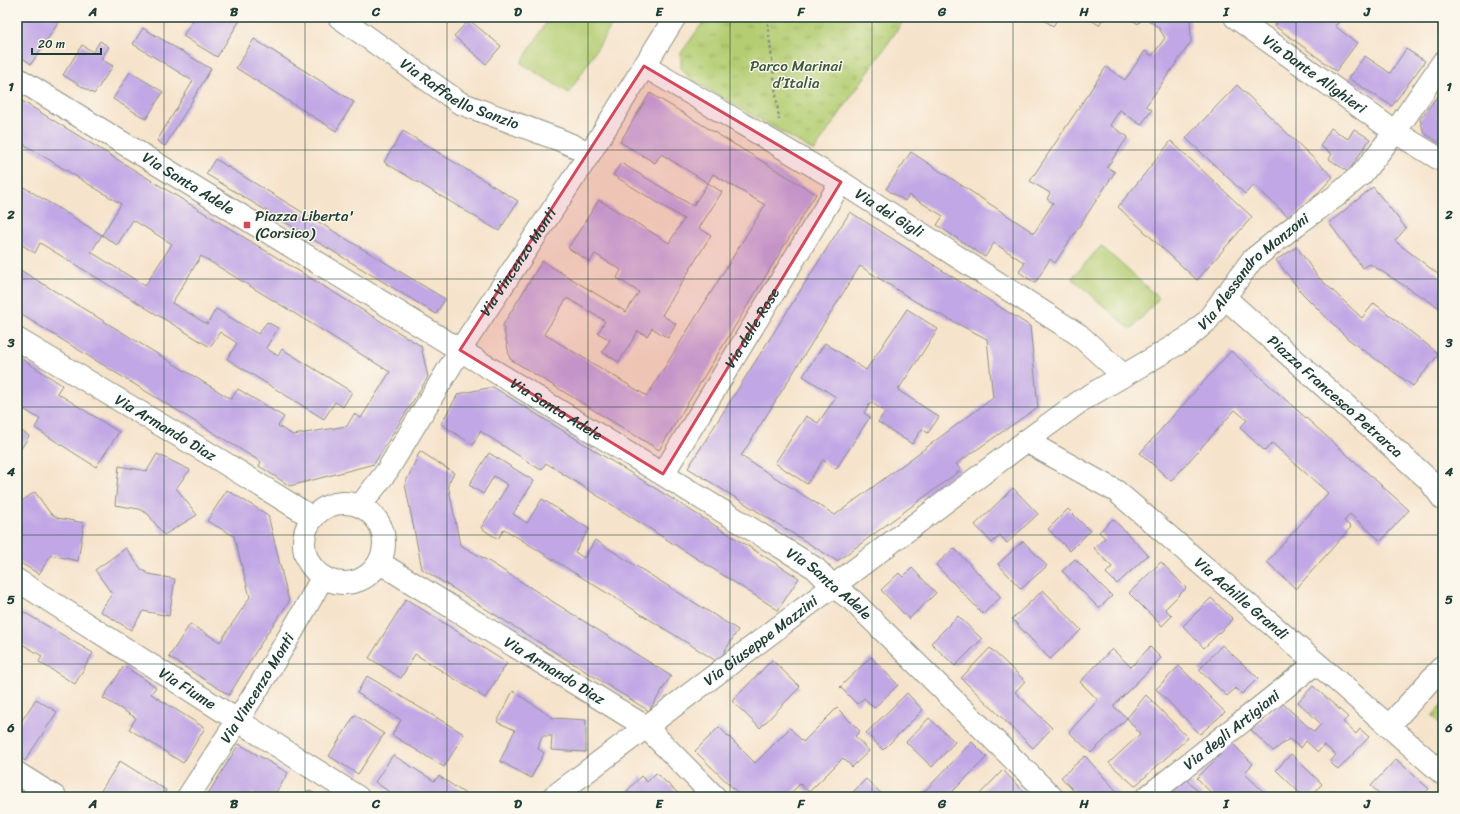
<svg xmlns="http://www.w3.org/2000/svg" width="1460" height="814" font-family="Sriracha,sans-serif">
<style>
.park{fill:url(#park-tufts);stroke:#6a8553}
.pitch{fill:#b4cd72;stroke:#6a8553}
.building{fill:#c1a7e5;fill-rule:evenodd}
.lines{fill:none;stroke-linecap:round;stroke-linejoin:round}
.minor-casing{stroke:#8a9080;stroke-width:24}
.path{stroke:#8a9080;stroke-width:2.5;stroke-dasharray:3 3;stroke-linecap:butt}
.minor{stroke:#fff;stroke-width:22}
.marked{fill:#d1495b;fill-opacity:0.2;stroke:#d1495b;stroke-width:3;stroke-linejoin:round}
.grid{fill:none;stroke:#1f3d34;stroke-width:1;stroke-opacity:0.55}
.poi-dot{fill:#d1495b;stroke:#fbf7ec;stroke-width:1.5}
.labels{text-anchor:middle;stroke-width:3;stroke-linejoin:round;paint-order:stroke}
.park-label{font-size:15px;fill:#3d5a40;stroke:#fbf7ec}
.street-label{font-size:15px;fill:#1f3d34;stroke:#fbf7ec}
.poi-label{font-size:15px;fill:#1f3d34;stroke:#fbf7ec;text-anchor:start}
.neatline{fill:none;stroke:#1f3d34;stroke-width:1.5}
.grid-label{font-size:13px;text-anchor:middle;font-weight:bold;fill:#1f3d34}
</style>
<defs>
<pattern id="park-tufts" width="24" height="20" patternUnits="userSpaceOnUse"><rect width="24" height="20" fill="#b4cd72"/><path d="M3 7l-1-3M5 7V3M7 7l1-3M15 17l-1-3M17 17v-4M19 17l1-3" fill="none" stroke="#92a85e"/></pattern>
</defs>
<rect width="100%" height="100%" fill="#fbf7ec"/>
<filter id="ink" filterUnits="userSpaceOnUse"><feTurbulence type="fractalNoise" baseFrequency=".025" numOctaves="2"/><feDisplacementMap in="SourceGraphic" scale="8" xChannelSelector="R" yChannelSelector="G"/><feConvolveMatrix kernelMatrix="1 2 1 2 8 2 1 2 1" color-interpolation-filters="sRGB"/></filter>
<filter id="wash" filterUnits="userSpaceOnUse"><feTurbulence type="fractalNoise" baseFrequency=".012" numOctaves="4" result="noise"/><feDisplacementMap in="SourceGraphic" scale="16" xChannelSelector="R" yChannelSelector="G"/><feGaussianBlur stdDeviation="0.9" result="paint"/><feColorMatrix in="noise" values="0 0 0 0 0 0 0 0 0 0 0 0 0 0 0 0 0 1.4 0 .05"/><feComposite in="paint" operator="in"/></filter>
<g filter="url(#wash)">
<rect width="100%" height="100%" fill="#f6e3cb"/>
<!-- park -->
<path class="park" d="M707,17H906L814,151L689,78L681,68V53Z
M1443,704V727L1432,716Z"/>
<!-- pitch -->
<path class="pitch" d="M550,17H617L569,93L521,63Z
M1101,246L1159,298L1131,330L1072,278Z"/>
<g id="blocks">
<!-- building -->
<path class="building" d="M17,17H62L31,64L17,54Z
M195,17H242L217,57L183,36Z
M1039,17H1059L1053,26Z
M1086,17H1104L1099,25Z
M1128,17H1144L1138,24Z
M1144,17H1190L1191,42L1146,106L1152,110L1141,125L1120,110L1110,125L1128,137L1107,167L1115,172L1055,263L1050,259L1035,283L1019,272L1025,263L994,243L985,257L937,225L943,216L909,195L905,201L886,189L911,152L1034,233L1053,203L1047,199L1050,193L1030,181L1106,67L1125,80L1145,51L1152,56L1165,38L1159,28Z
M1281,17H1336L1340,20L1335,26L1357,43L1336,71L1275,26Z
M1415,17H1429L1422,24Z
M469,20L501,46L486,64L454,36Z
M143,28L211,69L165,146L157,141L193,81L133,44Z
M254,39L354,102L336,131L236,68Z
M100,41L109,47L101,59L113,66L94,94L63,75L82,45L93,52Z
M1406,49L1425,61L1392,106L1348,78L1365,56L1390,73Z
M130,72L163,92L146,119L113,99Z
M1237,85L1333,177L1292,220L1254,185L1245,194L1186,138Z
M1443,89V145L1424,133L1420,119Z
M650,93L816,194L659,450L510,359L503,325L542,261L626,312L639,292L617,278L621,270L595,254L590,262L568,248L599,200L669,243L684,219L613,175L621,163L693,206L708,183L722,192L699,228L711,235L662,315L676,324L668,338L652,328L647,336L638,331L619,362L602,352L610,340L598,333L605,321L567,298L544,334L647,396L765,205L713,174L708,183L661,154L655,163L620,142Z
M17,98L421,346L428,377L374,464L290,486L259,466L261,462L17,312V268L231,399L238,389L284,417L278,426L293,435L347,426L354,414L361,418L390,372L201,256L172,303L207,324L216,309L258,334L267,322L278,328L266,348L278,356L282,349L352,392L343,407L335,402L324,419L227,359L237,343L220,332L210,347L40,243L35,253L17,242V183L102,235L91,252L145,286L172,244L133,220L117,245L102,235L121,204L17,140Z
M1331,128L1348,139L1354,129L1370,139L1348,172L1329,159L1332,154L1320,146Z
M403,131L518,201L499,231L384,162Z
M1171,141L1252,217L1197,280L1118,207Z
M215,159L445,299L436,314L206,174Z
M1373,187L1406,228L1395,241L1443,278V310L1370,264L1363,268L1329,223Z
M850,212L1030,326L1038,407L956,464L961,470L837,561L688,468ZM860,266L916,302L987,339L993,398L835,515L741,456Z
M1297,247L1317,276L1362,318L1374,303L1439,354L1413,386L1348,339L1303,294L1276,260Z
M907,309L938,329L898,390L939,417L928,433L922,429L912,444L878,422L885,412L871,402L864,413L870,417L836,469L823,460L807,484L775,463L806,416L818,423L836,397L803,376L825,343L866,370Z
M1231,351L1409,510L1381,541L1350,514L1344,521L1351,527L1296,589L1267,562L1328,493L1272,443L1265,451L1240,428L1247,420L1235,410L1171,481L1140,453Z
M17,356L62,385L57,393L119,432L96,467L35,428L40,419L17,405Z
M493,387L799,578L778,610L546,463L541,470L480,431L473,445L441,424L458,394Z
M17,428L29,436L17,455Z
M420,451L454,473L448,484L460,545L485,559L671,676L649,711L422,569L405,484Z
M489,453L534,481L513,514L527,523L542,499L589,529L575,552L584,558L595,540L738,630L718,662L504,529L498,539L481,528L508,485L494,476L483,494L469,485Z
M157,454L190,470L176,488L197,515L164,535L148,514L139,509L115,505L119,466L147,471Z
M1013,488L1038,514L1007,543L1000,535L992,543L975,525Z
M227,490L268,515L289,602L268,632L229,695L169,657L190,624L220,642L250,597L234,536L207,521Z
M35,492L50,513L58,518L84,523L78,561L51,555L39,574L17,561V543L20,538L17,533V504Z
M1068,509L1090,531L1070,551L1048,529Z
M1113,519L1148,555L1117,584L1106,573L1112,567L1094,548L1105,538L1099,532Z
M1023,541L1047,566L1021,589L998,564Z
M126,548L141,569L149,574L175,579L169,616L143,611L131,630L100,611L112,594L95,570Z
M954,548L1001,597L983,614L936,565Z
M1075,559L1112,596L1099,608L1062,571Z
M1161,562L1186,588L1165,609L1172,616L1162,626L1129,593Z
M912,568L936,593L909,619L881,590L899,573L903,577Z
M1043,590L1081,630L1050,659L1012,619Z
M1211,598L1233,619L1204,648L1183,626Z
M406,599L507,663L485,698L415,654L401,678L369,658Z
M22,611L93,653L75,684L39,662L42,656L17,641V619Z
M958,616L982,639L955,666L931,643Z
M1222,645L1258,678L1242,694L1236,688L1227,696L1199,670Z
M1150,647L1161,658L1113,706L1127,718L1146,695L1188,738L1135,786L1109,763L1140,734L1127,718L1091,753L1069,732L1098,700L1080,682L1112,649L1131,667Z
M990,648L1025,681L1015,692L1052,728L1033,748L961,678Z
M871,657L898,685L874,708L864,698L857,704L840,687Z
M772,660L800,687L760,728L732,701Z
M124,666L156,687L151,694L205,728L183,763L129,729L136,718L103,698Z
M1179,666L1225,712L1200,734L1156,689Z
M367,676L464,734L444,767L392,735L401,720L357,693Z
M1313,686L1348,717L1343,722L1356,734L1360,729L1369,737L1338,770L1330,762L1336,755L1324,745L1318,752L1306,741L1301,748L1289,739L1273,751L1251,730L1282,703L1314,732L1321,724L1298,702Z
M513,691L553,718L586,720V752L551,750L552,736H542L538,749L544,753L531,778L500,761L515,730L497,722Z
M907,693L923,710L883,750L866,733Z
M36,699L57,712L25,761L17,755V728Z
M837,708L860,731L855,736L869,751L852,767L843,758L809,792L800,784L787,797H742L695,751L719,727L755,763L790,728L803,742Z
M355,715L384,734L358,774L329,756Z
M929,718L955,742L932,767L906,742Z
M972,742L987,757L947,797H919Z
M1232,743L1253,764L1244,773L1269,797H1215L1197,778Z
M239,744L288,773L273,797H258L252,793L250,797H206Z
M1291,754L1322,784L1310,797H1304L1276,770Z
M393,755L434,781L439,776L470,797H397L375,782Z
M1085,756L1120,795L1118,797H1079L1061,777Z
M1396,759L1429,789L1421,797H1383L1371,786Z
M120,761L166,790L162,797H97Z
M1003,770L1017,785L1030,797H977Z
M656,773L678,793L674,797H632L627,791L641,776L647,782Z
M866,779L885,797H858L853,792Z
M1187,779L1203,797H1164Z
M308,790L321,797H304Z"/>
</g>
</g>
<g filter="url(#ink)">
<use href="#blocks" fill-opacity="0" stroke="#8a9080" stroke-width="1"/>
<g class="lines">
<defs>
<g id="minor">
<path id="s1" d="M339,17L460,103L560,140L590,153"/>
<path id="s2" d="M1235,17L1395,132L1443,161"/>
<path id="s3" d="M644,66L841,182L1079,335L1124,376"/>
<path id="s4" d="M17,78L815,568L833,586L853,601L1052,797"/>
<path id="s5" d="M1224,297L1428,479L1443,499"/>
<path id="s6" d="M17,339L218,459L313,518"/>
<path id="s7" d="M1026,441L1116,491L1342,685L1443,774"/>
<path id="s8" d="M663,474L841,182"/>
<circle cx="344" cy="543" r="40"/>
<path id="s9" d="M360,506L387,471L460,350L590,153L675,17"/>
<path id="s10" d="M380,563L646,727L715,797"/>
<path id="s11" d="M17,580L358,797"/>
<path d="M1389,726L1443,666"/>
<path d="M17,773L55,797"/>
<path id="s12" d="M188,797C235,725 282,653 322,578"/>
<path id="s13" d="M553,797L1026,441L1082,400L1186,339L1207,321L1252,260L1296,225L1336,196L1362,174L1395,132L1443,62"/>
<path id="s14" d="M1147,797L1316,663"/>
</g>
</defs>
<!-- minor casing -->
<use href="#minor" class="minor-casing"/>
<!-- path -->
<path class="path" d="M767,17L779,120"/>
<!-- minor -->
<use href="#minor" class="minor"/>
</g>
</g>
<!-- marked area -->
<path class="marked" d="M644,66L841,182L663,474L460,350Z"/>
<!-- grid -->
<path class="grid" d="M164,17V797M305,17V797M447,17V797M588,17V797M730,17V797M872,17V797M1013,17V797M1155,17V797M1296,17V797M17,150H1443M17,279H1443M17,407H1443M17,535H1443M17,664H1443"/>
<!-- markers -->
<rect class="poi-dot" x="243" y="221" width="8" height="8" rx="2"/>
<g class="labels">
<!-- park labels -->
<g class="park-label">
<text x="796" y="71">Parco Marinai<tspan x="796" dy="17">d’Italia</tspan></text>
</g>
<!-- street labels -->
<g class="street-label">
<text dy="5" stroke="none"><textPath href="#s2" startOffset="98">Via Dante Alighieri</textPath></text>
<text dy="5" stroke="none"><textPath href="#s1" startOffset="144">Via Raffaello Sanzio</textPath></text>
<text dy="5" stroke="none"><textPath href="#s4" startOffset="201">Via Santa Adele</textPath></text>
<text dy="5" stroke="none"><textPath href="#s3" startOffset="286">Via dei Gigli</textPath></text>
<text dy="5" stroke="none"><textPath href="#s9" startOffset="291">Via Vincenzo Monti</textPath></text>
<text dy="5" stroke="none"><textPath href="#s13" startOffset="878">Via Alessandro Manzoni</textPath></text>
<text dy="5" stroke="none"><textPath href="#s8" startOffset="171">Via delle Rose</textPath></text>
<text dy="5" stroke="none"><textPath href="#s5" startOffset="149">Piazza Francesco Petrarca</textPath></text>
<text dy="5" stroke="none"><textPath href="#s4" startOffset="633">Via Santa Adele</textPath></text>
<text dy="5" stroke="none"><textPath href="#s6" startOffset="173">Via Armando Diaz</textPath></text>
<text dy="5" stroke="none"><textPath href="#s4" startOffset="957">Via Santa Adele</textPath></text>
<text dy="5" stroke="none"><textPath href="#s7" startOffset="268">Via Achille Grandi</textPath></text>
<text dy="5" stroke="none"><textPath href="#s13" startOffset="260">Via Giuseppe Mazzini</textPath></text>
<text dy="5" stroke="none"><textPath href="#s10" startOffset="205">Via Armando Diaz</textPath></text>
<text dy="5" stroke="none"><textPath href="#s12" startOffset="129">Via Vincenzo Monti</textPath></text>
<text dy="5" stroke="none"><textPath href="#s11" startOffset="202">Via Fiume</textPath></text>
<text dy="5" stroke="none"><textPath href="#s14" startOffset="108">Via degli Artigiani</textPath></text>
</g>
<!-- poi labels -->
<g class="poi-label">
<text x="255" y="221">Piazza Liberta'<tspan x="255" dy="17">(Corsico)</tspan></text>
</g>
</g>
<!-- margin -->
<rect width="1460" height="814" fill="none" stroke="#fbf7ec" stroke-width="44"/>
<!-- scale -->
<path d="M32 48v6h69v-6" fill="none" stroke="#1f3d34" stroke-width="2"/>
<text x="38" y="48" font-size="12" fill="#1f3d34" stroke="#fbf7ec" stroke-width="3" paint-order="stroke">20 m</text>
<rect x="22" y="22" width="1416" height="770" class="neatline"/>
<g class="grid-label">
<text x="93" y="16">A</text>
<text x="234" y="16">B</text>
<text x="376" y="16">C</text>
<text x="518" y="16">D</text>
<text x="659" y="16">E</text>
<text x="801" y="16">F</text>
<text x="942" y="16">G</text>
<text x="1084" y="16">H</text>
<text x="1226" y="16">I</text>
<text x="1367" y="16">J</text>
<text x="11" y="91">1</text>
<text x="1449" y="91">1</text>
<text x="11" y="219">2</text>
<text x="1449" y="219">2</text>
<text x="11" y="347">3</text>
<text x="1449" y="347">3</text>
<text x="11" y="476">4</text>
<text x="1449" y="476">4</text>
<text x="11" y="604">5</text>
<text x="1449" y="604">5</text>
<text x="11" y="732">6</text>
<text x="1449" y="732">6</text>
<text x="93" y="808">A</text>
<text x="234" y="808">B</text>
<text x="376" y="808">C</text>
<text x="518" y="808">D</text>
<text x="659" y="808">E</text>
<text x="801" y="808">F</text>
<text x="942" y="808">G</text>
<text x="1084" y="808">H</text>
<text x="1226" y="808">I</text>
<text x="1367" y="808">J</text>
</g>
</svg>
